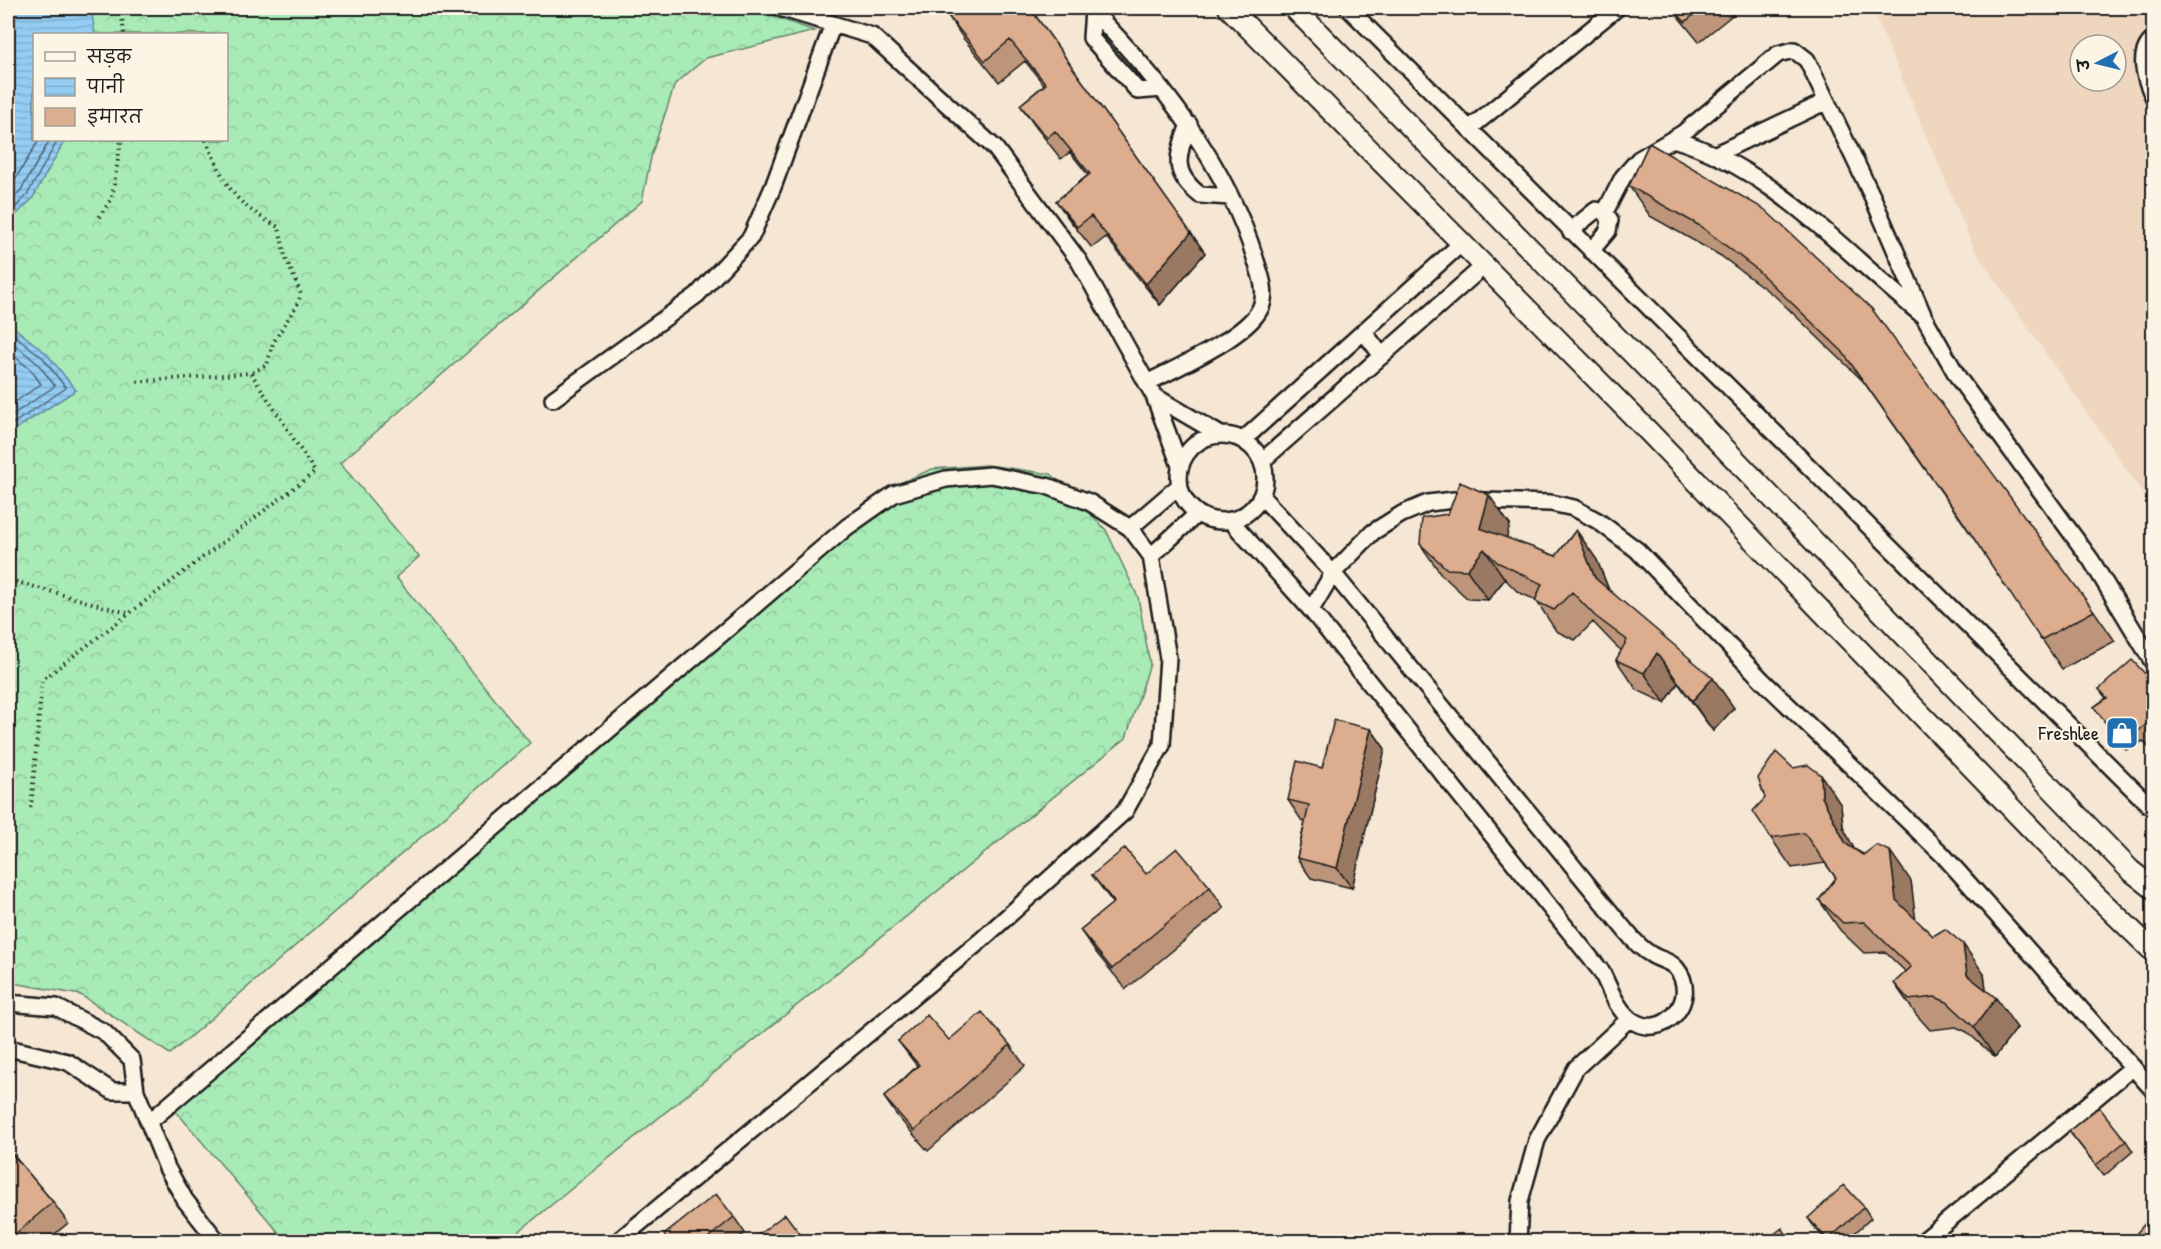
<svg xmlns="http://www.w3.org/2000/svg" width="2161" height="1249" font-family="'Patrick Hand','Playpen Sans Deva',sans-serif">
<style>
.built{fill:#eed6bf;fill-rule:evenodd}
.forest{fill:url(#forest-crowns);stroke:#628469;stroke-width:1.5;fill-rule:evenodd}
.water{fill:url(#water-rules);stroke:#64869d;stroke-width:1.5}
.lines{fill:none;stroke-linecap:round;stroke-linejoin:round}
.shore{stroke:#4c6272;stroke-width:1.5}
.minor-casing{stroke:#1c1c1c;stroke-width:20}
.tertiary-casing{stroke:#1c1c1c;stroke-width:24}
.path{stroke:#1c1c1c;stroke-width:4;stroke-dasharray:1.5 4.5;stroke-linecap:butt}
.minor{stroke:#fcf5e5;stroke-width:15}
.tertiary{stroke:#fcf5e5;stroke-width:20}
.wall{fill:#bd957a;stroke:#1c1c1c;stroke-width:1.5}
.shaded-wall{fill:#9a7963;stroke:#1c1c1c;stroke-width:1.5}
.building{fill:#dcad8e;stroke:#1c1c1c;stroke-width:1.5}
.labels{text-anchor:middle;stroke-width:4.5;stroke-linejoin:round;paint-order:stroke}
.poi-label{font-size:20px;fill:#1c1c1c;stroke:#fcf5e5;text-anchor:end}
</style>
<defs>
<pattern id="forest-crowns" width="20" height="18" patternUnits="userSpaceOnUse" patternTransform="scale(1.5)"><rect width="20" height="18" fill="#a8ebb6"/><path d="M2 6a3 3 0 1 1 6 0M12 15a3 3 0 1 1 6 0" fill="none" stroke="#90c99c"/></pattern>
<pattern id="water-rules" width="6" height="5" patternUnits="userSpaceOnUse" patternTransform="scale(1.5)"><rect width="6" height="5" fill="#94ccf3"/><path d="M0 2.5h6" fill="none" stroke="#7fafd0"/></pattern>
</defs>
<rect width="100%" height="100%" fill="#f6e7d4"/>
<filter id="ink" filterUnits="userSpaceOnUse"><feTurbulence type="fractalNoise" baseFrequency=".0167" numOctaves="2"/><feDisplacementMap in="SourceGraphic" scale="12" xChannelSelector="R" yChannelSelector="G"/><feConvolveMatrix kernelMatrix="1 2 1 2 8 2 1 2 1" color-interpolation-filters="sRGB"/></filter>
<g filter="url(#ink)">
<!-- built -->
<path class="built" d="M1872,8H2153V508L1975,251ZM2080,45H2116V81H2080Z"/>
<!-- forest -->
<path class="forest" d="M8,8H749L815,31L706,58L675,84L652,153L642,201L340,463L419,557L396,577L530,743L170,1054L81,995L8,982ZM34,34H226V140H34Z
M987,465L1051,474L1106,530L1138,597L1150,664L1126,738L507,1241H286L175,1110L889,488L932,469Z"/>
<!-- water -->
<path class="water" d="M8,8H91L95,34H34V140H65L32,199L8,223Z
M8,318L11,325L47,354L76,390L8,434Z"/>
<g class="lines">
<!-- shore -->
<path class="shore" d="M8,191L39,140
M8,204L21,190L50,140
M8,215L27,195L58,140
M8,330L43,358L66,388L8,427
M8,339L38,364L55,386L8,418
M8,351L31,370L41,384L8,407"/>
<defs>
<path id="minor" d="M780,8L872,36L995,148L1079,261L1154,396L1180,466
M1090,8C1160,80 1227,164 1256,261C1261,276 1268,294 1260,309C1246,337 1176,368 1147,383
M1348,8L2154,810
M1093,10L1091,38L1138,91L1162,89
M2154,39C2136,53 2145,80 2154,98
M1189,124C1178,155 1170,172 1200,195L1230,197
M1469,129L1617,8
M1673,139C1773,168 1843,252 1922,315
M1716,154L1827,101
M1605,212L1623,177L1639,159L1683,133L1778,54L1794,50L1807,60L1873,198L1924,317L1959,379L2091,560L2154,664
M1570,231L1596,210L1605,212L1610,220L1608,231L1591,251
M1364,332L1382,356
M1154,396L1219,434
M553,399L697,295L751,237L773,187L833,24
M1179 478a43 43 0 1 1 86 0a43 43 0 1 1-86 0Z
M1243,440L1463,242
M1262,461L1485,265
M1231,521L1311,610L1601,971C1609,986 1616,1008 1630,1019C1662,1044 1702,999 1676,968C1670,961 1660,960 1652,955C1641,949 1633,940 1625,930L1333,573L1262,497
M1130,528L1179,486
M1151,556L1197,514
M1311,610L1333,573L1373,532L1402,514L1428,503L1454,500L1551,503L1574,508L1598,521L1637,550L1763,681L1943,855L2154,1091
M8,1003L56,1007L104,1032L132,1060L136,1091L167,1168L185,1200L218,1242
M8,1048L68,1062L112,1091H136
M149,1122L847,527L894,494L946,479L991,475L1047,486L1089,502L1130,528L1151,556L1168,658L1162,745L1125,811L979,942L617,1242
M1518,1242L1520,1201L1537,1140L1576,1068L1629,1019
M1922,1242L2133,1067"/>
<path id="tertiary" d="M1229,8L1649,432L2095,895L2154,952
M1294,8L1681,403L2130,870L2154,889"/>
</defs>
<!-- minor casing -->
<use href="#minor" class="minor-casing"/>
<!-- tertiary casing -->
<use href="#tertiary" class="tertiary-casing"/>
<!-- path -->
<path class="path" d="M121,8L124,34
M226,96L229,95
M206,140C226,186 232,203 279,227L285,256L301,294L298,303L273,343L267,365L251,373
M99,217L112,198L121,140
M10,580L131,614
M31,808L42,680L315,472L251,373L133,382"/>
<!-- minor -->
<use href="#minor" class="minor"/>
<!-- tertiary -->
<use href="#tertiary" class="tertiary"/>
</g>
<!-- wall -->
<path class="wall" d="M1030,8L1205,253L1160,305L1106,237L1092,248L1071,222L1056,201L1088,175L1070,152L1061,159L1035,126L1020,105L1044,85L1025,61L999,82L963,38L949,17Z
M1671,8H1741L1699,42Z
M1649,143L2094,611L2115,641L2062,669L1966,527L1863,381L1776,297L1721,256L1650,216L1629,186Z
M1510,525L1506,538L1556,556L1576,530L1597,560L1609,590L1734,708L1713,731L1678,683L1665,703L1637,690L1616,660L1622,651L1616,646L1593,622L1575,640L1556,631L1536,600L1518,592L1505,579L1488,600L1468,599L1441,574L1420,544Z
M2154,683V742L2148,747L2143,741L2126,750L2094,707L2106,698L2099,689Z
M1371,729L1385,749L1352,888L1311,878L1297,858L1305,821H1302L1288,800L1322,768Z
M1793,768L1841,805L1843,827L1854,849L1911,881L1915,919L1933,936L1984,974L1986,991L2017,1028L1995,1057L1967,1032L1956,1027L1930,1030L1915,1013L1894,983L1906,972L1885,952L1864,953L1840,930L1819,900L1836,878L1825,863L1792,868L1771,838Z
M1146,874L1210,887L1224,908L1126,989L1094,950L1080,930L1113,903L1092,875Z
M949,1040L1010,1045L1025,1066L928,1151L898,1117L884,1097L917,1066L898,1041Z
M2069,1131L2126,1141L2133,1151L2104,1176Z
M8,1149L53,1202L68,1223L45,1242H8Z
M1864,1207L1871,1218L1845,1242H1828L1815,1228L1808,1218Z
M734,1217L745,1233L734,1242H669Z"/>
<!-- shaded-wall -->
<path class="shaded-wall" d="M1191,233L1205,253L1160,305L1146,284Z
M1489,495L1510,525L1501,558L1480,528Z
M1576,530L1597,560L1616,608L1595,578Z
M1484,549L1505,579L1488,600L1467,570Z
M1657,653L1678,683L1665,703L1644,673Z
M1713,678L1734,708L1713,731L1692,701Z
M1371,729L1385,749L1352,888L1337,868Z
M1821,775L1841,805L1843,827L1867,874L1846,844L1822,797Z
M1890,851L1911,881L1917,930L1896,900Z
M1963,944L1984,974L1988,1005L1967,975Z
M1996,998L2017,1028L1995,1057L1974,1027Z"/>
<!-- building -->
<path class="building" d="M961,8H1030L1191,233L1146,284L1091,216L1077,227L1056,201L1090,174L1055,131L1047,138L1020,105L1046,84L1010,40L985,61L949,17Z
M1673,8H1702L1685,22Z
M1649,143L1764,209L1872,309L2094,611L2041,640L1961,519L1842,351L1755,268L1700,226L1629,186Z
M1460,482L1489,495L1480,528L1556,556L1576,530L1595,578L1713,678L1692,701L1657,653L1644,673L1616,660L1627,640L1595,616L1572,592L1554,610L1535,601L1542,584L1497,562L1484,549L1467,570L1447,569L1420,544L1422,518L1448,514Z
M2132,660L2154,683V718L2137,732L2132,726L2115,736L2094,707L2107,698L2099,689Z
M1334,720L1371,729L1337,868L1297,858L1309,805L1288,800L1297,761L1322,768Z
M1776,752L1793,768L1808,765L1821,775L1822,797L1846,844L1863,855L1876,845L1890,851L1896,900L1933,936L1945,929L1963,944L1967,975L1996,998L1974,1027L1947,1002L1935,997L1909,1000L1894,983L1911,967L1864,922L1843,923L1819,900L1836,878L1804,833L1771,838L1753,811L1765,798L1758,778Z
M1125,848L1146,874L1177,848L1210,887L1112,969L1080,930L1114,902L1092,875Z
M982,1012L1010,1045L914,1131L884,1097L919,1065L898,1041L927,1015L949,1040Z
M2099,1107L2126,1141L2096,1165L2069,1131Z
M8,1149L53,1202L8,1240Z
M1844,1185L1864,1207L1828,1240L1808,1218Z
M716,1194L734,1217L703,1242H669L664,1235Z
M2154,1213V1242H2129Z
M785,1214L806,1242H749Z
M1782,1228L1792,1242H1764Z"/>
</g>
<!-- icons -->
<defs>
<symbol id="shop-square" viewBox="-11 -11 22 22"><rect x="-9" y="-9" width="18" height="18" rx="4" fill="#1f6fb2" stroke="#fcf5e5"/><path d="M-5-2.5h2.3a2.7 3.5 0 0 1 5.4 0H5L5.5 6h-11ZM-1.5-2.5h3a1.5 2.3 0 0 0-3 0Z" fill="#fff"/></symbol>
</defs>
<g fill-rule="evenodd">
<use href="#shop-square" x="2103" y="714" width="38" height="38"/>
</g>
<g class="labels">
<!-- poi labels -->
<g class="poi-label">
<text x="2099" y="740">Freshlee</text>
</g>
</g>
<!-- margin -->
<rect width="2161" height="1249" fill="none" stroke="#fcf5e5" stroke-width="30"/>
<rect x="15" y="15" width="2131" height="1219" fill="none" stroke="#1c1c1c" stroke-width="2" filter="url(#ink)"/>
<!-- legend -->
<rect x="33" y="33" width="195" height="108" fill="#fcf5e5" stroke="#a29e95" stroke-width="1.5"/>
<rect x="45" y="52" width="30" height="9" fill="#fcf5e5" stroke="#a29e95" stroke-width="1.5"/>
<text x="87" y="63" font-size="18" fill="#1c1c1c">सड़क</text>
<rect x="45" y="78" width="30" height="18" fill="url(#water-rules)" stroke="#a29e95" stroke-width="1.5"/>
<text x="87" y="93" font-size="18" fill="#1c1c1c">पानी</text>
<rect x="45" y="108" width="30" height="18" fill="#dcad8e" stroke="#a29e95" stroke-width="1.5"/>
<text x="87" y="123" font-size="18" fill="#1c1c1c">इमारत</text>
<!-- north arrow -->
<g transform="translate(2098 63) rotate(263)"><circle r="28" fill="#fcf5e5" stroke="#a29e95" stroke-width="1.5"/>
<path d="M0-4.5L10 22L0 15L-10 22Z" fill="#1f6fb2"/>
<text y="-9" font-size="16" font-weight="bold" text-anchor="middle" fill="#1c1c1c">उ</text>
</g>
</svg>
